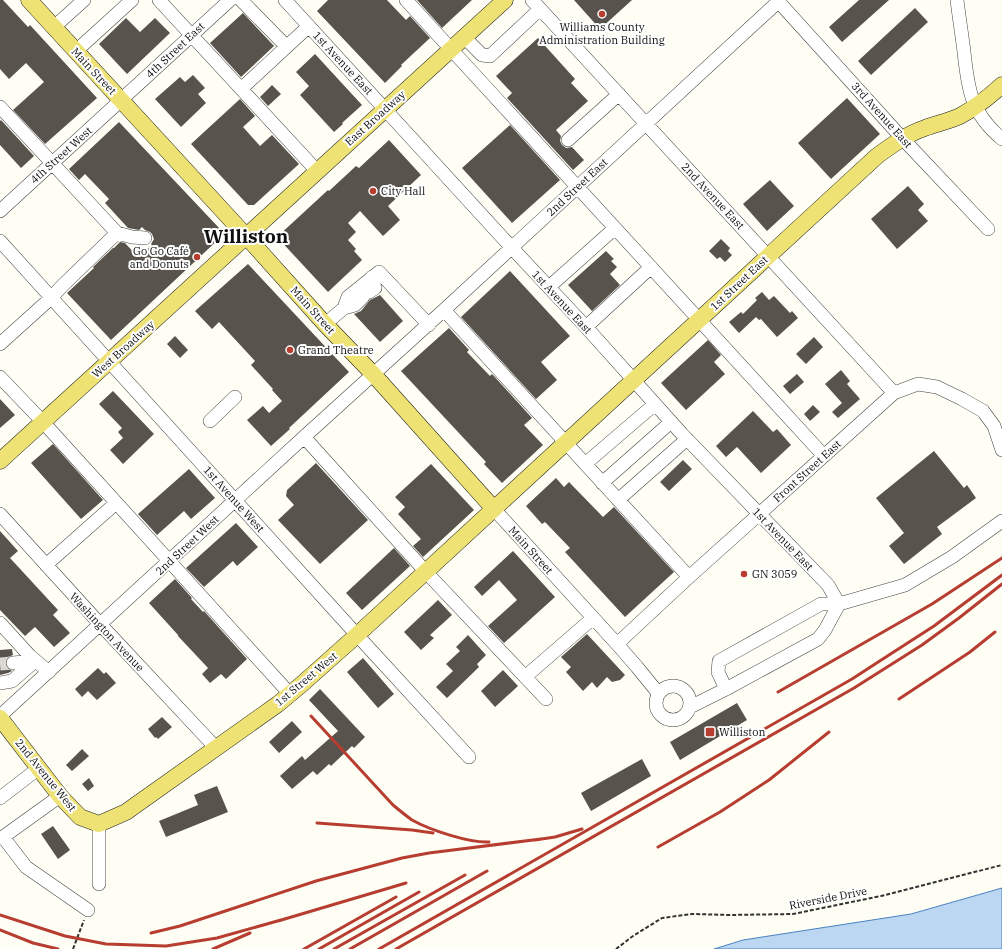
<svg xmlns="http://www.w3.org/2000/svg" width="1002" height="949" font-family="'IBM Plex Serif',serif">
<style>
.water{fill:#bcd7f2;stroke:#4882c4}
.building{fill:#58534d}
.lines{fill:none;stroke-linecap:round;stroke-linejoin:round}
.minor-tunnel{stroke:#dadad3;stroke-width:13;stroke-dasharray:13 6;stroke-linecap:butt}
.minor-casing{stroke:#434343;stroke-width:14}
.major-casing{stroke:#212121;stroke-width:17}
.path{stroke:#323232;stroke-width:2;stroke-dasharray:4 2;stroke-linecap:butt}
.minor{stroke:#fff;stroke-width:13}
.major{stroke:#efe274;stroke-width:16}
.rail{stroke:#b83d31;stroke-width:3}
.poi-dot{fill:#b83d31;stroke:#fff;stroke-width:1.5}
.labels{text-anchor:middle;stroke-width:4;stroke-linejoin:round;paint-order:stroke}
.poi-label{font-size:11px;fill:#101010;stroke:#fff;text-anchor:start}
.street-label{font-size:11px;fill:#101010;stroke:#fff}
.town-label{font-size:19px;font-weight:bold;fill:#101010;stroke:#fff}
</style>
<rect width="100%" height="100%" fill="#fefef5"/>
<!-- water -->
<path class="water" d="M1002,888V949H714L743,940L911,914Z"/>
<!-- building -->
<path class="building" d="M0,0H3L28,27L30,25L97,98L45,144L13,110L44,82L26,63L9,79L0,69Z
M328,0H387L406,20L410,16L430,38L401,65L402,66L385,83L317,11Z
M417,0H472L442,28Z
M574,0H632L600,29Z
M859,0H889L842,42L829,27Z
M915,8L928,22L871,75L858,61Z
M243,13L274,46L241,77L210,43Z
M126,18L140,32L155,18L170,33L127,74L99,44Z
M538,38L575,79L571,83L588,101L556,130L561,136L560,141L562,145L566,148L572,147L584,160L573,170L507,98L512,93L496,76Z
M315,54L362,105L342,123L343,124L334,132L300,95L309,86L296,72Z
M193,75L205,88L198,94L206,103L181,127L155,99L180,77L185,82Z
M272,85L281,94L268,106L260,97Z
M847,98L880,134L831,179L798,143Z
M240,99L255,116L243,127L260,146L272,135L299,164L254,205H248L191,144Z
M1,120L34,156L21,168L0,145V121Z
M119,122L221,230V237L111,340L67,293L94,268L93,267L113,248H114L120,242L125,243L138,257L152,245L151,244L154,239L152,234L150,232L145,230L142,227L139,230L128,228L105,203L109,199L85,174L79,180L69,169Z
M510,125L560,180L512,223L462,168Z
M389,140L421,175L388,206L400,220L383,236L360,211L348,223L356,232L348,240L356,249L354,251L362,260L328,292L277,237L328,190L329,191L356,166L359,168Z
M770,180L794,206L767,231L743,204Z
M908,186L924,204L918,210L928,221L897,249L871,219Z
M721,239L730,248L728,251L732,255L725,262L720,257L717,259L709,251Z
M606,251L614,259L611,261L617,267L610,274L620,285L592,311L568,285Z
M248,264L349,372L289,428L290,429L271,446L247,420L263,406L269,413L282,401L272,390L273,389L251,365L255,361L219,322L212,329L195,311Z
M510,271L570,336L541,362L557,380L536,399L461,317Z
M762,292L769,300L774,296L790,313L792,311L798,318L777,337L761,319L759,320L756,317L739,333L729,322L741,312L743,314L757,300L755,298Z
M380,295L403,321L380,342L354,314L361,311L370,300Z
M449,328L469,350L467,352L490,376L492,374L532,418L524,425L543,445L502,483L484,464L486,462L401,371Z
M175,336L188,350L180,358L167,344Z
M814,337L823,347L806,364L796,354Z
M708,340L721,355L714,362L725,374L686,410L661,383Z
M841,370L850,381L847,384L860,399L838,418L832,412L842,403L825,384Z
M797,374L804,382L790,394L783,386Z
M113,391L154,434L123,464L110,450L123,438L118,432L122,428L99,404Z
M0,399L15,415L0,428Z
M813,405L820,412L810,421L804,414Z
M753,411L773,432L777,429L791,445L761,473L737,447L726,457L716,446Z
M53,444L103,500L81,519L31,463Z
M934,451L964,488L967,485L976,498L937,527L942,534L904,564L889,546L904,533L876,498Z
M683,460L692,469L669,491L660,482Z
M316,463L368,520L320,564L278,520L294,505L286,496L287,490Z
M431,464L474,510L423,557L413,546L421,539L398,514L405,507L395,497Z
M189,469L215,498L191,519L184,511L157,535L138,514Z
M556,478L564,487L569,482L603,517L614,507L674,572L625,617L565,552L570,548L545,522L542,524L526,506Z
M236,523L258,547L237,566L233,561L204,587L186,568Z
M0,531L18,551L10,558L58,610L53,615L70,633L54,647L35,627L25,636L0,610Z
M394,548L410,566L362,610L346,593Z
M513,551L555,597L504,643L488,626L517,600L499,580L482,596L474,587Z
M175,579L192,598L191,599L203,612L204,611L247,659L226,679L221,674L210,683L202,674L208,668L178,636V635L149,603Z
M438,600L452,615L430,635L434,638L421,650L404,632Z
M587,634L625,675L620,680L612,682L607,677L597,688L592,682L583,691L566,672L571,667L561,657Z
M468,635L486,655L477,664L479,667L447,698L436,687L453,671L446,664L460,651L456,647Z
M12,649L13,655L8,657L6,660L5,663L7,668L12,671L8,673L0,675V650Z
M363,658L394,694L378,708L347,672Z
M98,668L104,674L106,672L116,683L97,700L88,691L82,697L75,689Z
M503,670L518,686L495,707L481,691Z
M320,689L365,737L354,748L352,746L331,766L329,764L317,775L313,771L292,789L280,776L302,756L305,760L338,731L309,700Z
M737,703L747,720L680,760L670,742Z
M162,717L172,727L158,739L156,737L155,738L148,729Z
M292,721L302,732L279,753L269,742Z
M82,749L89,756L72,771L66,765Z
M642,759L651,776L591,811L581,793Z
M89,778L94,786L88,791L82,784Z
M217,786L228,812L166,837L159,821L198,805L194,795Z
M53,826L70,850L58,859L41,834Z"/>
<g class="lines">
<!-- minor-tunnel -->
<path class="minor-tunnel" d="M0,664L13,663"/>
<defs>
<path id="minor" d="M159,0L317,171
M241,0L286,46
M285,0L512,248L586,327L682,434L828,585L839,604
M406,0C545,152 685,303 824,456
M532,0L894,393
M777,0L902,138L988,229
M957,0C959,17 962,35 964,52C968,90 971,113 1002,139
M54,27L84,0
M464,37L482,55L490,56L540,9
M76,51L132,0
M241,89L309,26
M0,107L117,233L132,237L145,238
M568,140L619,94
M0,211L230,0
M0,241L357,635L469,757
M549,287L615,228
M369,292L375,288L372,277
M344,308L348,297L379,272L429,325
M444,310L689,577
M325,324L344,308L355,305L363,297
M586,327L651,267
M0,344L51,298L62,286L117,233
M0,377L43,422L290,694
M210,421L235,397
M304,437L426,572L546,699
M585,464L655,404
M602,483L671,422
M618,500L687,439
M494,509L617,644L637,667L659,694
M0,514L100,624L216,748
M46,565L116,503
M0,623L30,656L49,672
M617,644L689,577L894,393L918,384L937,387L962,399L983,411L994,426L1002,450
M13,663L35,661
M525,677L593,618
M0,683L12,681L35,661
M656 703a17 17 0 1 1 34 0a17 17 0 1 1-34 0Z
M726,689L718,672L719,661L821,604H839L905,585L952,557L1002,521
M690,707L726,689L818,639L825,630L839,604
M0,716L304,437L444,310L780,0
M0,798L39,768
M99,824V884
M3,837L26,867L88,910
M0,838L3,837L60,796"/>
<path id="major" d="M29,0L246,236L325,324L374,375L494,509
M0,461L505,0
M0,718L60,796L80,817L99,824L126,812L278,704L302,684L357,635L877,156C892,145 907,134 925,128C936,124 949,121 960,116C975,108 989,97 1002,85"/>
</defs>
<!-- minor casing -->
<use href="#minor" class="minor-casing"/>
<!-- major casing -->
<use href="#major" class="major-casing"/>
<!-- path -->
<path class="path" d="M73,949L84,920
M616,949L633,936L662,918L692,914L730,915L793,914L881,896L1002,865"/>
<!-- minor -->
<use href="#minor" class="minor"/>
<!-- major -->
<use href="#major" class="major"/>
<!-- rail -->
<path class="rail" d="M778,692L932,604L1002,558
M899,699L970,652L995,632
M311,716L393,805C399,810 405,815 412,820C430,830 469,843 489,842
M317,823L412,830L433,833
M535,840L555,837L582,829
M658,847L720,812L769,780L829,732
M0,915L65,936L106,944L166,946L217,938L281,920
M278,921L406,883
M0,930L33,943L58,949
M151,933L180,926L316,881L402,858L429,853L541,839
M213,949L250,933
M304,949L396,897
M319,949L419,892
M334,949L465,875
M350,949L487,871
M379,949L852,679L889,655L934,626L1002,575
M396,949L854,688L922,645L959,618L1002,584"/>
</g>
<!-- markers -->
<g class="poi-dot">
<circle cx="602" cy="14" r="4"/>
<circle cx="373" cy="191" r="4"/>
<circle cx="197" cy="257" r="4"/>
<circle cx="290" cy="350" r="4"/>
<circle cx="744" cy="574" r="4"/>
<rect x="705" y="727" width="10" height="10" rx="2"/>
</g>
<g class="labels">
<!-- poi labels -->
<g class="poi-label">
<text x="602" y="31" text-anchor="middle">Williams County<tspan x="602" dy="13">Administration Building</tspan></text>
<text x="381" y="195">City Hall</text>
<text x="189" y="255" text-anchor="end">Go Go Café<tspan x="189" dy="13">and Donuts</tspan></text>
<text x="298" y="354">Grand Theatre</text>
<text x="752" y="578">GN 3059</text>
<text x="719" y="736">Williston</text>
</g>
<!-- street labels -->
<g class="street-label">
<text transform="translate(175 50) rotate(-43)" y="4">4th Street East</text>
<text transform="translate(343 63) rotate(47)" y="4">1st Avenue East</text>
<text transform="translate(94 71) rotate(47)" y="4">Main Street</text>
<text transform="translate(882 115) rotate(48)" y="4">3rd Avenue East</text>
<text transform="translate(375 118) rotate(-42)" y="4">East Broadway</text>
<text transform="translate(61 155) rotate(-42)" y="4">4th Street West</text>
<text transform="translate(577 187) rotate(-43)" y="4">2nd Street East</text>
<text transform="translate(713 196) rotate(47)" y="4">2nd Avenue East</text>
<text transform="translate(739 283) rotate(-43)" y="4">1st Street East</text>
<text transform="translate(562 302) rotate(47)" y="4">1st Avenue East</text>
<text transform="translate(313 310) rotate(48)" y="4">Main Street</text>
<text transform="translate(123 349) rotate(-42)" y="4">West Broadway</text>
<text transform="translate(807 471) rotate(-42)" y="4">Front Street East</text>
<text transform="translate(234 499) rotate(48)" y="4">1st Avenue West</text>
<text transform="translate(783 539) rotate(46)" y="4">1st Avenue East</text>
<text transform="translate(187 545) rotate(-43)" y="4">2nd Street West</text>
<text transform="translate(531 550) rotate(48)" y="4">Main Street</text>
<text transform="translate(107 632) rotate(47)" y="4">Washington Avenue</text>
<text transform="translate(306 679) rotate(-40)" y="4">1st Street West</text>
<text transform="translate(46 775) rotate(51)" y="4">2nd Avenue West</text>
<text transform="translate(828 898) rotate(-11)" y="4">Riverside Drive</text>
</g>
<!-- town labels -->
<g class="town-label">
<text x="246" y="243">Williston</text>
</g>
</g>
</svg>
